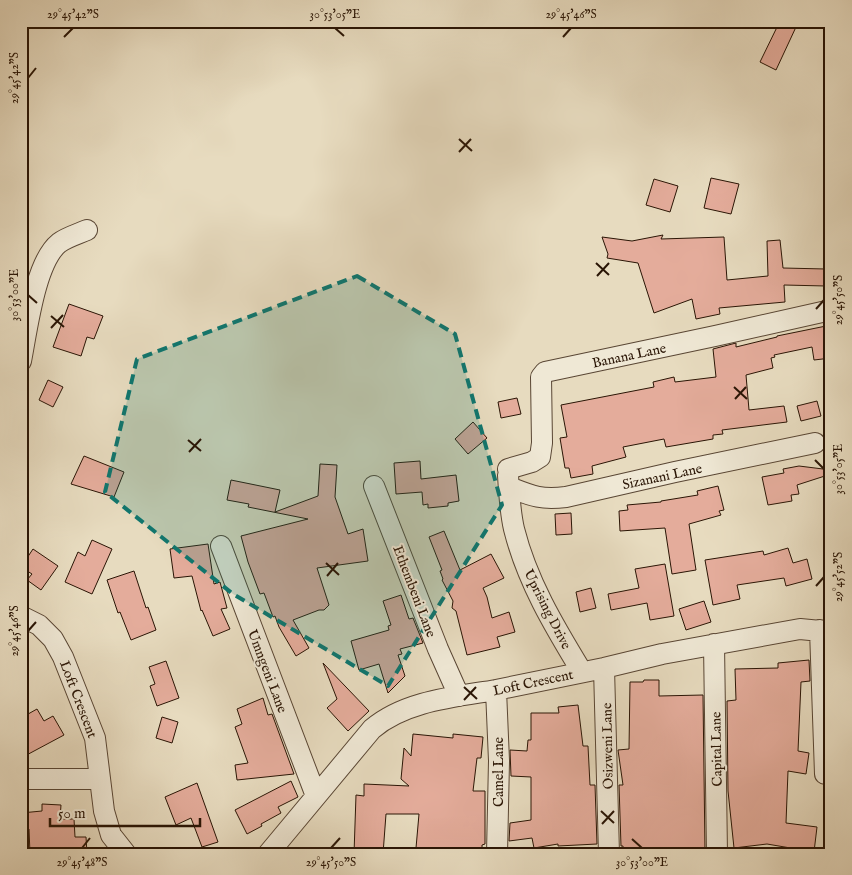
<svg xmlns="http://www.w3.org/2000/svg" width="852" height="875" font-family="'IM FELL English',serif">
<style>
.building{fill:#e4ac9b;stroke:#2a1505}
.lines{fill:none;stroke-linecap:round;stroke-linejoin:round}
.minor-casing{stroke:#594634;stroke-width:22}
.minor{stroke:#efe8d5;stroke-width:20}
.marked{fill:#0f766e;fill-opacity:0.2;stroke:#0f766e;stroke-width:4;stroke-dasharray:10 6;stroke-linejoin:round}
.ticks{fill:none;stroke:#2a1505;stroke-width:2}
.labels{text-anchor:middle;stroke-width:4;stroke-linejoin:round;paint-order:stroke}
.street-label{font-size:14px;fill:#2a1505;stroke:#efe8d5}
.neatline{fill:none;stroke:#2a1505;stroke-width:2}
.ticks-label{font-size:12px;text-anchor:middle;fill:#2a1505}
</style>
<rect width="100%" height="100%" fill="#e7dbbf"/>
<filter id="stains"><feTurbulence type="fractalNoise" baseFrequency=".004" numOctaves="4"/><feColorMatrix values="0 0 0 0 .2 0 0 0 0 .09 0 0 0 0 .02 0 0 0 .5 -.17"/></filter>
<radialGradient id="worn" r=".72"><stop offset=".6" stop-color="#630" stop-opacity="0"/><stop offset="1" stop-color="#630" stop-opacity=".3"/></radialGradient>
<!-- building -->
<path class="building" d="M780,21H784L796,27L776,70L760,62Z
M711,178L739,184L731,214L704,208Z
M654,179L678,186L670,212L646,205Z
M663,235L661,239L724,237L727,280L768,276L767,241L780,240L783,268L826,269V286L784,285L785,302L719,308L720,314L696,319L692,299L654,313L638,263L607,258L608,254L602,237L632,241Z
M69,304L103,316L94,339L87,337L81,356L53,347Z
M831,325V358L814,360L812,347L774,355L775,357L771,358L773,368L746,375L749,410L784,406L787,422L722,430L723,434L713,435V439L666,447L664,439L623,447L626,457L592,466L593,474L571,478L569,468H565L560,438L567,437L561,405L654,387L653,382L674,377L675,382L716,377L713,349L736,343V347L777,337V336Z
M48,380L63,387L53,407L39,400Z
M517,398L521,414L501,418L498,402Z
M817,401L821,416L801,421L797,406Z
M473,422L487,438L468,454L455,439Z
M84,456L124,472L114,497L71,484Z
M420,461L421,479L456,475L459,501L448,503V506L428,508V504L423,505L422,492L396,494L394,463Z
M320,464L337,465L335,497L348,534L363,529L368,561L317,568L329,605L324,610H319L293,620L309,648L296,656L279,627L275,616L273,617L264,593L260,594L248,562L241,536L308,519L248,507L249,504L227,500L231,480L280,490L275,512L318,496Z
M799,466L831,470V474L797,485L799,494L791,495L792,501L768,505L762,477L784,473L783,469Z
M718,486L724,510L719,511L721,515L689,524L696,570L672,574L665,528L620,531L619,511L628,510L627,505L661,502V501L698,495L697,491Z
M571,513L572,534L556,535L555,514Z
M444,531L460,570L491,554L504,578L483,588L487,597L492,618L509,612L515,632L497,637L500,647L467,655L456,611L452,608L453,601L442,580L443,579L440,571L442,570L429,537Z
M92,540L112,549L92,594L65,582L78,552L85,556Z
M208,544L214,584L220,582L227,608L221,609L230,629L213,636L202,610L201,611L192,576L174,578L170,549Z
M788,548L793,563L807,559L812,579L786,586L784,578L737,585L740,599L713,605L705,560L763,551L764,555Z
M33,549L58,566L41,590L27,580L32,574L21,567Z
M665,564L674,616L650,620L647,603L611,610L608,594L639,588L635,569Z
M134,571L146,608L148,607L156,630L131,640L120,612L118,613L107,580Z
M591,588L596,608L580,612L576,592Z
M401,595L409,619L413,618L423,643L400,649L402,654L398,655L405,676L388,693L379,664L359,670L351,641L389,630L388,626L391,625L383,601Z
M704,601L711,622L686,630L679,609Z
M809,660L810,681L801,682L798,751L809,753L806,774L788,771L786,823L817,827L814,852L767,844L734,848L728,791L727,701L736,700L735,669L778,668V663Z
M166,661L179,698L157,706L150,686L155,684L149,667Z
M323,663L369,711L348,731L327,708L337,699Z
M644,680H659V696L703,695L705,851H644L623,849V846H621L619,785H623L618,750L629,749L630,682H643Z
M263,698L268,715L272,714L294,774L237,780L235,765L248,763L235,727L242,724L237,709Z
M578,705L583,746H588L590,785H595L597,844L558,846V844L534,848L532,838L509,841L510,823L531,820V777L511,776L510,750L527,751L528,740H531V713H559L558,707Z
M37,709L44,721L53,716L64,735L21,758V718Z
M162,717L178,722L172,743L156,738Z
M413,734L453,738V734L483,737L481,758H477L473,791H485V844L482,845V854H466V849L416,848L419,814H386L383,854H354L356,795L364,796V784L409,786L401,779L404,748L411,756Z
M291,781L298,797L278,807L281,813L261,824L262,826L247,834L235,810Z
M197,783L218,842L202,847L191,818L176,825L165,797Z
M42,804L61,805L60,819H74L75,837H86L87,854H30L29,829L21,830V813L42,811Z"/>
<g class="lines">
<defs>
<path id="minor" d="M21,361C27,331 35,262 59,243C67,237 78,234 87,230
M508,469L532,462L540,457L542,443L541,377L545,372L715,336L831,310
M508,475C509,492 510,512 514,529C527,581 554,626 582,672
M374,486L438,649L459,696
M509,487C532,496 540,500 566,497L675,472L815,443
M221,546L316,796
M21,616L39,625L53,639L63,657L95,738L104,811L111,835L126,854
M820,630L825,774
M714,644L717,854
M604,668L609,854
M496,690L499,761L497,854
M21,779H100
M268,854L372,729C405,701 454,697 496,690L604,668L662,654L800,629L831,632"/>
</defs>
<!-- minor casing -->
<use href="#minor" class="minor-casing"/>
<!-- minor -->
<use href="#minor" class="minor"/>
</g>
<!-- marked area -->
<path class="marked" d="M357,276L455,334L502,505L388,686L233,594L105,492L137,359Z"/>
<!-- ticks -->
<path class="ticks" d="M335,28L344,36M64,37L73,28M563,37L571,28M28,78L36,68M459,139L472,151M459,152L471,139M596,263L609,275M597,276L609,263M28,295L37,303M816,309L824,300M51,316L64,327M51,328L63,315M734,387L747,399M735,399L746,387M188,440L201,451M189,452L201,439M815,460L824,469M326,563L339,575M327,576L338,563M816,586L824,577M28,631L36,622M464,687L477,699M464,700L476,687M601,811L614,823M602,824L614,811M632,839L642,848M82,848L90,838M331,848L340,838"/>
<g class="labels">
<!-- street labels -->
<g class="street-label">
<text transform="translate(629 355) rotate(-12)" y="5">Banana Lane</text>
<text transform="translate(662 476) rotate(-12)" y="5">Sizanani Lane</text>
<text transform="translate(415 591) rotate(69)" y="5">Ethembeni Lane</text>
<text transform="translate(548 609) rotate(63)" y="5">Uprising Drive</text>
<text transform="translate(268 671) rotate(69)" y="5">Umngeni Lane</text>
<text transform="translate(533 682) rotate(-12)" y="5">Loft Crescent</text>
<text transform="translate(79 699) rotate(69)" y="5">Loft Crescent</text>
<text transform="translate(607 746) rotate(-91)" y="5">Osizweni Lane</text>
<text transform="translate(716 749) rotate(-91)" y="5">Capital Lane</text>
<text transform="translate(498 772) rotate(-90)" y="5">Camel Lane</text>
</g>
</g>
<!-- margin -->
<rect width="852" height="875" fill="none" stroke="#e7dbbf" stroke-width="55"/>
<!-- scale -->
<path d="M50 818v8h150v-8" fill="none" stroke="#2a1505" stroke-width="2.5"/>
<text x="58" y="818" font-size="15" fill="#2a1505" stroke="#efe8d5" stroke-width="4" paint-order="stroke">50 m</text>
<rect x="28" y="28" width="796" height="820" class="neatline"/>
<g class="ticks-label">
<text x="73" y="18">29°45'42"S</text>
<text x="335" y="18">30°53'05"E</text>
<text x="571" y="18">29°45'46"S</text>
<text transform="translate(14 78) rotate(-90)" y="4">29°45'42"S</text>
<text transform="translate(14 295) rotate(-90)" y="4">30°53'00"E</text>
<text transform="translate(838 300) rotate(-90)" y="4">29°45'50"S</text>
<text transform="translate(838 469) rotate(-90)" y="4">30°53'05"E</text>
<text transform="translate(838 577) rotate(-90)" y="4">29°45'52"S</text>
<text transform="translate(14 631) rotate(-90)" y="4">29°45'46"S</text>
<text x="82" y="866">29°45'48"S</text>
<text x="331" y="866">29°45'50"S</text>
<text x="642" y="866">30°53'00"E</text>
</g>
<rect width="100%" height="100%" filter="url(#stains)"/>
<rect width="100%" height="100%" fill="url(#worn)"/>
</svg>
